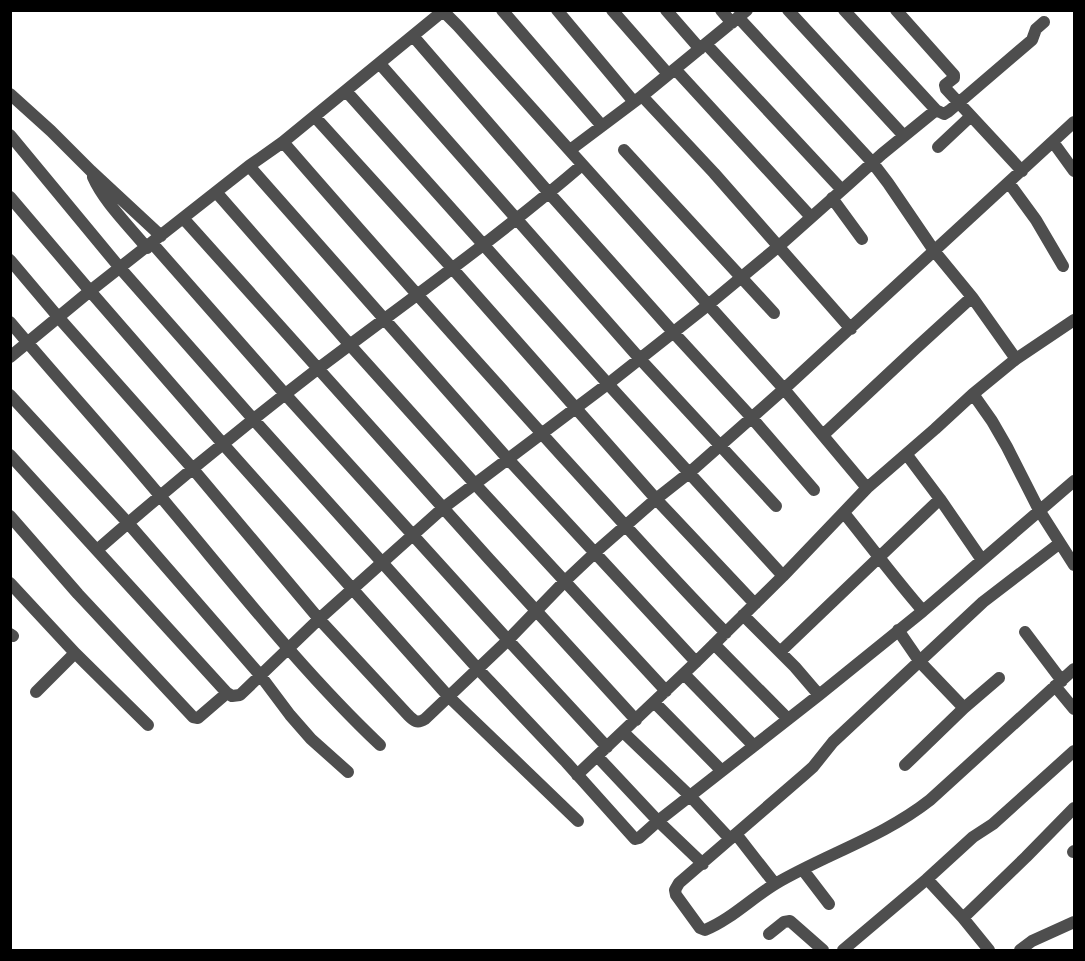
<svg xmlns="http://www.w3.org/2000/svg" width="1085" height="961" font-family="Lato,sans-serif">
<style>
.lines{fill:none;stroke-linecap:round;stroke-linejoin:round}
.street{stroke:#4e4e4e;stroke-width:12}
</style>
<rect width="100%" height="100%" fill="#fff"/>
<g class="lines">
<!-- street -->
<path class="street" d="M442,10L458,26L784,389L867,488
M502,10L602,126
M557,10L634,102
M612,10L668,74
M666,10L700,49
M721,10L732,23
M788,10L904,136
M844,10L936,110L944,114L949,111L1032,40L1036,29L1044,22
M896,10L954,75V78L945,85L946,89L1022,171
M738,17L872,162L888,183L935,252L972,297L1016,359
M413,36L549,193L673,332L752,418L814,490
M706,44L842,190
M380,64L640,359L776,506
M675,69L811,217
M346,91L608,384L783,576
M10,94L51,131L91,171L161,236
M642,96L714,173L851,329
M315,117L452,268L656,499L755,604
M10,135L120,268L254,420L478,669L566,762L635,839L639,838L658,821L819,695L923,611L1074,481
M283,142C375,248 468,352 562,456C616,515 669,575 726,633
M1053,142L1074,171
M938,147L971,116
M570,150L642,96L747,10
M624,150L774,313
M249,166L508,459L696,662
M93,177C104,202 129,226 147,248
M1009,183L1036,220L1063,266
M216,192L350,345L475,484L666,691
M10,197L90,291L223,444L448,696L578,821
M832,198L862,239
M183,218L489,559L636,720
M152,243L285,394L508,640L607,747
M10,260L59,318L193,469L319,619L408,715C414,721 417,724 425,719L508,640L565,581L600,548L656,499L689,473L784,389L1074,122
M10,322C63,385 119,446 171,509C239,590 304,673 380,745
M10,357L90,291L249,166L283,142L443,11
M973,394L992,421L1007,447L1039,510L1074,565
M10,395L128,523L260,675L290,715L311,739L348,772
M823,435L915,349L972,297
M10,455L227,693L232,696L240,695L319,619L443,508L613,380L708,305L779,246L851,182L882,154L936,110
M907,455L940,499L982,560
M844,513C870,545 895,579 923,611
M10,516L78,594L193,717L198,718L227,693
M1060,543L983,602L833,742L813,767L804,775L679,883L675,890L676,895L700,928L705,930C730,920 752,898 775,884C826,854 883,837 930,800L1074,669
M97,550C168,488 241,428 315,371C405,303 497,238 582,165
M10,583L75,653L148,725
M743,615L795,667L819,695
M898,630L920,662L964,708
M1025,632L1062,681
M10,634L13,636
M714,644L788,719
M780,652L940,499
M684,674L754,746
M1055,686L1074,709
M36,692L75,653
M654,702L722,771
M623,732L690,796L730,839
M597,756L658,821L703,864
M905,765L964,708L999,678
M577,775L696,662L783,576L867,488L935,429L973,394L1016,359L1074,320
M736,834L775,884
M1073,852L1074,851
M803,870L829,904
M927,879L963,918L989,950
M963,918L1026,857L1074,808
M769,934L784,922L790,921L823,950
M843,950L927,879L973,837L993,824L1074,751
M1020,950L1032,941L1074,922"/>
</g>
<!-- border -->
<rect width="1085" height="961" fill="none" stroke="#000000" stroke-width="24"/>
</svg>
